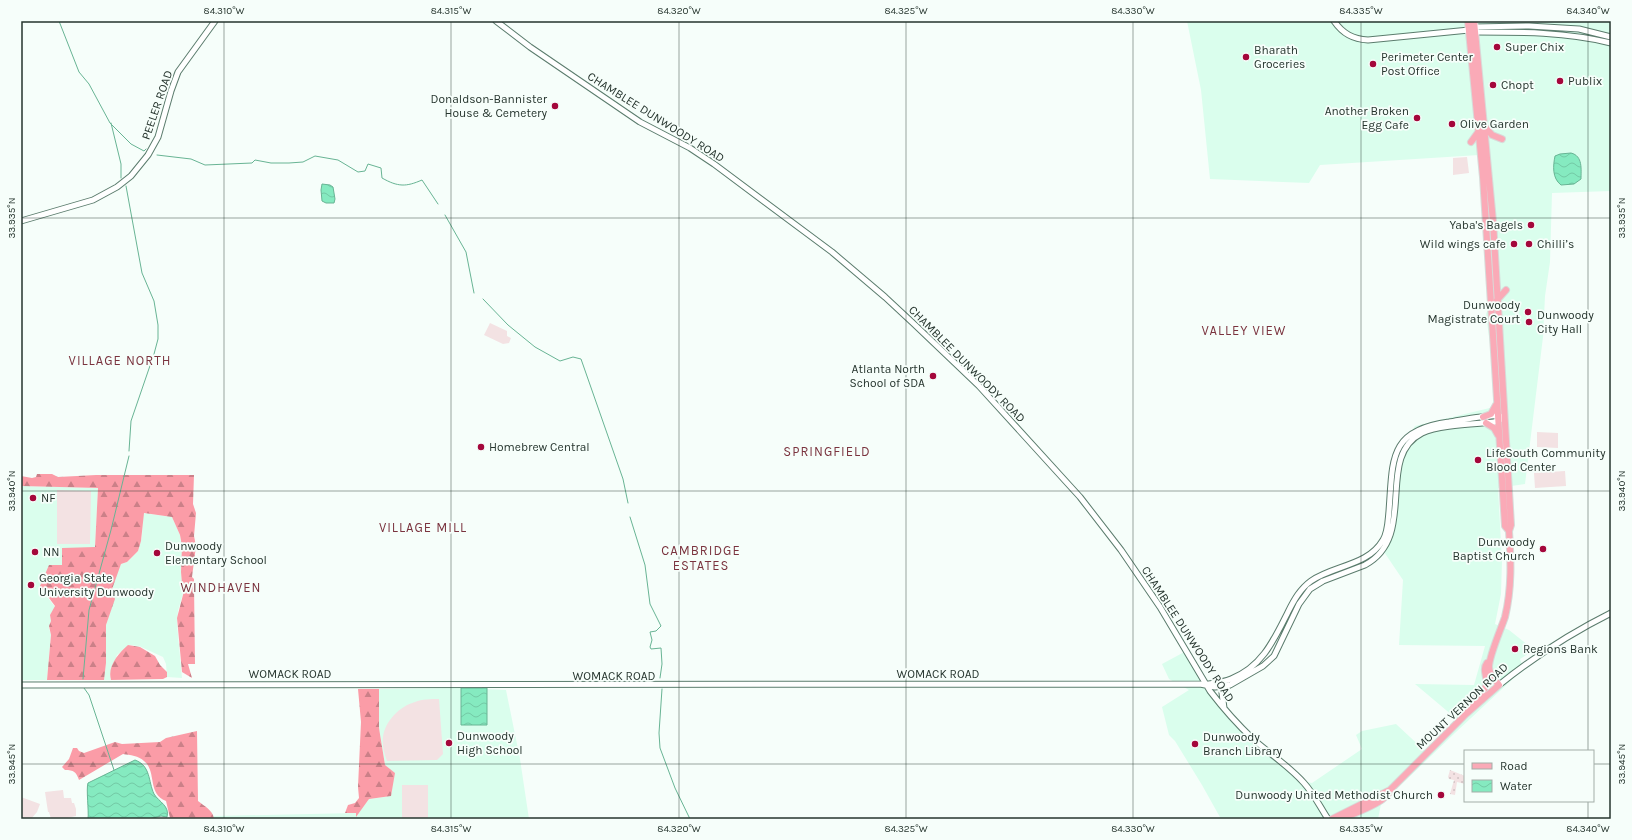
<svg xmlns="http://www.w3.org/2000/svg" width="1632" height="840" font-family="Karla,sans-serif">
<style>
.built{fill:#dafeed}
.forest{fill:url(#forest-firs)}
.park{fill:url(#park-dots)}
.pitch{fill:#f3e2e3}
.water{fill:url(#water-waves);stroke:#68b494}
.lines{fill:none;stroke-linecap:round;stroke-linejoin:round}
.stream{stroke:#68b494;stroke-width:1}
.minor-casing{stroke:#5b7c6d;stroke-width:7}
.major-casing{stroke:#d8dbd9;stroke-width:8}
.minor{stroke:#fff;stroke-width:5}
.major{stroke:#faaab7;stroke-width:6}
.ticks{fill:none;stroke:#26352e;stroke-width:1;stroke-opacity:0.45}
.poi-dot{fill:#a4073b;stroke:#f6fefa;stroke-width:1.5}
.labels{text-anchor:middle;stroke-width:3.5;stroke-linejoin:round;paint-order:stroke}
.poi-label{font-size:12px;fill:#26352e;stroke:#f6fefa;text-anchor:start}
.street-label{font-size:12px;fill:#26352e;stroke:#f6fefa}
.neighbourhood-label{font-size:13px;letter-spacing:1px;fill:#7a333e;stroke:#f6fefa}
.neatline{fill:none;stroke:#26352e;stroke-width:1.5}
.ticks-label{font-size:10px;text-anchor:middle;fill:#26352e}
</style>
<defs>
<pattern id="forest-firs" width="22" height="20" patternUnits="userSpaceOnUse"><rect width="22" height="20" fill="#fb9ca7"/><path d="M5 1l3.5 6h-7zM16 11l3.5 6h-7z" fill="#cb8088"/></pattern>
<pattern id="park-dots" width="8" height="8" patternUnits="userSpaceOnUse"><rect width="8" height="8" fill="#f3e2e3"/><path d="M2 2h.1M6 6h.1" fill="none" stroke="#d0c2c3" stroke-width="1.8" stroke-linecap="round"/></pattern>
<pattern id="water-waves" width="16" height="10" patternUnits="userSpaceOnUse"><rect width="16" height="10" fill="#85eac0"/><path d="M0 5q4-4 8 0t8 0" fill="none" stroke="#73c9a5"/></pattern>
</defs>
<rect width="100%" height="100%" fill="#f6fefa"/>
<!-- built -->
<path class="built" d="M1187,21H1611V191L1552,193L1550,262L1545,296L1543,337L1525,484L1498,488L1502,561L1501,594L1495,624L1509,630L1534,650L1520,659L1524,670L1516,676L1456,732L1381,804L1378,819H1221L1202,785L1175,741L1169,735L1162,707L1189,690L1169,679L1162,664L1188,650L1214,691L1247,734L1302,781L1312,783L1362,749L1356,735L1362,731L1396,724L1425,751L1429,745L1459,721L1415,684L1474,685L1485,646L1399,645L1403,580L1380,546L1389,527V486L1397,454L1415,426L1498,406L1486,314L1494,294L1495,280L1492,262L1488,201L1479,155L1320,165L1309,183L1210,179L1201,90Z
M21,486L98,488L95,547L62,565L42,590L55,607L50,615L51,621L49,628L51,635L47,680H22Z
M143,513L172,517L180,535L182,551L181,572L182,584L184,590L178,611L177,624L182,678L167,677L166,664L163,657L139,646L129,645L117,655L110,676L111,680H104L106,663V625L113,603L111,592L112,585L121,564L127,562L138,551L142,537Z
M454,688L506,690L520,759L529,819H214V816L356,813V816L369,799L391,796L394,773L385,765L379,728V689Z"/>
<!-- forest -->
<path class="forest" d="M37,474H52L58,477L96,475H194L193,504L196,513L194,536L196,546L192,577L194,579V584L195,664H188L192,678L182,672L177,618L184,591L182,584L181,572L182,546L180,535L172,517L144,513L141,541L138,551L127,562L121,564L111,592L114,596L115,599L106,625V663L104,680H47L51,635L49,626L51,621L50,615L55,606L40,586L49,565H62V548L95,547L98,488L21,486V476L32,478L36,477Z
M128,645L140,647L155,656L160,665L167,672V677L163,679L111,680C107,666 119,653 128,645Z
M358,689H379V728L385,765L395,773L391,796L369,799L356,817V813H345L348,805L355,803L359,798L358,787L361,722Z
M197,731L198,801C204,806 213,810 214,819H167L170,818L166,801C147,794 157,771 144,761C139,756 130,755 123,754L79,780C76,772 74,770 65,770L62,767L69,759L73,748H77L79,751L84,753L115,742L122,744L160,742L166,738Z"/>
<!-- park -->
<path class="park" d="M1450,770L1465,776V784L1457,782L1455,795L1450,794L1454,780L1449,779L1448,777Z"/>
<!-- pitch -->
<path class="pitch" d="M1467,157L1469,173L1453,175V158Z
M490,323L507,331V336L511,338L509,343L503,344L484,335Z
M1537,432L1558,433V448L1537,447Z
M1565,471L1566,486L1535,488L1534,473Z
M57,490L91,491L90,544H57Z
M439,699L443,754L437,760L387,761C384,753 382,745 383,737C385,721 400,706 415,702C422,699 431,699 439,699Z
M402,785H428V819H402Z
M63,790L64,798H71L72,803H74L76,809V816L63,819H51L49,812H48L45,792Z
M21,797L40,804L37,812L31,819H21Z"/>
<!-- water -->
<path class="water" d="M1571,153C1583,156 1581,169 1581,179L1574,184L1561,185C1552,178 1553,166 1555,156L1560,154Z
M322,184L330,185L333,187L335,199L334,203H326L322,201L321,190Z
M461,688H487V725H461Z
M135,760C151,766 148,781 154,794C159,802 170,806 167,817L161,816L149,819H88C89,811 86,789 88,783Z"/>
<g class="lines">
<!-- stream -->
<path class="stream" d="M59,21L79,72L89,84L110,123L131,144L144,151L146,149
M111,123L121,164V178
M157,155L191,159L205,165L252,163L255,160L271,163H289L303,162L315,156L338,160L358,172L365,171L368,164L381,168L382,178C398,187 406,187 422,180L438,204
M126,186L142,273L154,301L158,325V339L154,354L131,421L129,451
M445,215L466,252L474,293
M483,299L508,325L535,347L560,361L573,357L581,359L623,479L628,503
M630,517L645,565L650,604L661,626L656,631L650,632L652,640L650,647L651,649L661,648L662,664L660,678
M83,679L89,610L111,530L129,456
M84,688L89,695L114,770
M662,689L659,733L660,748L675,788L690,819"/>
<defs>
<path id="minor" d="M496,21L530,47L640,122L690,148L714,164L832,252L885,297L914,324L979,386L1080,497L1121,550L1160,607L1210,691C1223,708 1237,724 1253,739C1270,754 1289,766 1304,783C1314,794 1320,807 1328,819
M1334,21C1343,34 1353,39 1368,40L1469,30L1475,32C1521,32 1566,32 1611,43
M1472,28L1474,27L1529,26L1579,29L1611,37
M21,221L93,200L117,187L131,176L148,155L158,137L171,91L178,72L215,21
M1208,684C1215,683 1224,682 1231,679C1262,667 1274,640 1288,612C1294,600 1300,589 1311,581C1334,565 1368,566 1383,540C1388,532 1388,521 1389,511C1393,460 1388,430 1449,422C1462,420 1489,414 1500,416
M21,685L1200,684L1215,687L1230,685L1263,666L1274,656L1299,604L1310,589L1323,581L1365,565C1419,536 1374,457 1422,433C1439,425 1474,424 1494,422L1502,419
M1499,685C1535,656 1569,634 1611,613
M1224,708L1222,693L1229,685"/>
<path id="major" d="M1468,21L1483,177L1505,526L1509,531
M1485,127L1492,135L1502,139
M1471,142L1479,131
M1497,300L1506,290
M1483,417L1491,414L1496,405
M1486,423L1494,428L1498,435
M1461,715C1467,707 1481,695 1485,688C1490,680 1481,671 1487,663
M1332,819L1390,790L1466,714L1499,685C1495,680 1489,674 1489,667C1489,656 1501,629 1505,617C1512,588 1511,560 1509,531L1511,525L1493,221L1474,21
M1342,819C1354,813 1386,803 1390,790"/>
</defs>
<!-- minor casing -->
<use href="#minor" class="minor-casing"/>
<!-- major casing -->
<use href="#major" class="major-casing"/>
<!-- minor -->
<use href="#minor" class="minor"/>
<!-- major -->
<use href="#major" class="major"/>
</g>
<!-- ticks -->
<path class="ticks" d="M224,21V819M451,21V819M679,21V819M906,21V819M1133,21V819M1361,21V819M1588,21V751M21,218H1611M21,491H1611M21,764H1465M1593,764H1611M1588,801V819"/>
<!-- markers -->
<g class="poi-dot">
<circle cx="1497" cy="47" r="4"/>
<circle cx="1246" cy="57" r="4"/>
<circle cx="1373" cy="64" r="4"/>
<circle cx="1560" cy="81" r="4"/>
<circle cx="1493" cy="85" r="4"/>
<circle cx="555" cy="106" r="4"/>
<circle cx="1417" cy="118" r="4"/>
<circle cx="1452" cy="124" r="4"/>
<circle cx="1531" cy="225" r="4"/>
<circle cx="1514" cy="244" r="4"/>
<circle cx="1529" cy="244" r="4"/>
<circle cx="1528" cy="312" r="4"/>
<circle cx="1529" cy="322" r="4"/>
<circle cx="933" cy="376" r="4"/>
<circle cx="481" cy="447" r="4"/>
<circle cx="1478" cy="460" r="4"/>
<circle cx="33" cy="498" r="4"/>
<circle cx="1543" cy="549" r="4"/>
<circle cx="35" cy="552" r="4"/>
<circle cx="157" cy="553" r="4"/>
<circle cx="31" cy="585" r="4"/>
<circle cx="1515" cy="649" r="4"/>
<circle cx="449" cy="743" r="4"/>
<circle cx="1195" cy="744" r="4"/>
<circle cx="1441" cy="795" r="4"/>
</g>
<g class="labels">
<!-- poi labels -->
<g class="poi-label">
<text x="1505" y="51">Super Chix</text>
<text x="1254" y="54">Bharath<tspan x="1254" dy="14">Groceries</tspan></text>
<text x="1381" y="61">Perimeter Center<tspan x="1381" dy="14">Post Office</tspan></text>
<text x="1568" y="85">Publix</text>
<text x="1501" y="89">Chopt</text>
<text x="547" y="103" text-anchor="end">Donaldson-Bannister<tspan x="547" dy="14">House &amp; Cemetery</tspan></text>
<text x="1409" y="115" text-anchor="end">Another Broken<tspan x="1409" dy="14">Egg Cafe</tspan></text>
<text x="1460" y="128">Olive Garden</text>
<text x="1523" y="229" text-anchor="end">Yaba's Bagels</text>
<text x="1506" y="248" text-anchor="end">Wild wings cafe</text>
<text x="1537" y="248">Chilli’s</text>
<text x="1520" y="309" text-anchor="end">Dunwoody<tspan x="1520" dy="14">Magistrate Court</tspan></text>
<text x="1537" y="319">Dunwoody<tspan x="1537" dy="14">City Hall</tspan></text>
<text x="925" y="373" text-anchor="end">Atlanta North<tspan x="925" dy="14">School of SDA</tspan></text>
<text x="489" y="451">Homebrew Central</text>
<text x="1486" y="457">LifeSouth Community<tspan x="1486" dy="14">Blood Center</tspan></text>
<text x="41" y="502">NF</text>
<text x="1535" y="546" text-anchor="end">Dunwoody<tspan x="1535" dy="14">Baptist Church</tspan></text>
<text x="165" y="550">Dunwoody<tspan x="165" dy="14">Elementary School</tspan></text>
<text x="43" y="556">NN</text>
<text x="39" y="582">Georgia State<tspan x="39" dy="14">University Dunwoody</tspan></text>
<text x="1523" y="653">Regions Bank</text>
<text x="457" y="740">Dunwoody<tspan x="457" dy="14">High School</tspan></text>
<text x="1203" y="741">Dunwoody<tspan x="1203" dy="14">Branch Library</tspan></text>
<text x="1433" y="799" text-anchor="end">Dunwoody United Methodist Church</text>
</g>
<!-- street labels -->
<g class="street-label">
<text transform="translate(157 105) rotate(-71)" y="4">PEELER ROAD</text>
<text transform="translate(656 117) rotate(32)" y="4">CHAMBLEE DUNWOODY ROAD</text>
<text transform="translate(967 364) rotate(45)" y="4">CHAMBLEE DUNWOODY ROAD</text>
<text transform="translate(1188 634) rotate(57)" y="4">CHAMBLEE DUNWOODY ROAD</text>
<text x="290" y="678">WOMACK ROAD</text>
<text x="938" y="678">WOMACK ROAD</text>
<text x="614" y="680">WOMACK ROAD</text>
<text transform="translate(1462 706) rotate(-43)" y="4">MOUNT VERNON ROAD</text>
</g>
<!-- neighbourhood labels -->
<g class="neighbourhood-label">
<text x="1244" y="335">VALLEY VIEW</text>
<text x="120" y="365">VILLAGE NORTH</text>
<text x="827" y="456">SPRINGFIELD</text>
<text x="423" y="532">VILLAGE MILL</text>
<text x="701" y="555">CAMBRIDGE<tspan x="701" dy="15">ESTATES</tspan></text>
<text x="221" y="592">WINDHAVEN</text>
</g>
</g>
<!-- border -->
<rect width="1632" height="840" fill="none" stroke="#f6fefa" stroke-width="44"/>
<!-- legend -->
<rect x="1464" y="750" width="130" height="52" fill="#f6fefa" stroke="#a3aea8"/>
<rect x="1472" y="763" width="20" height="6" fill="#faaab7" stroke="#a3aea8"/>
<text x="1500" y="770" font-size="12" fill="#26352e">Road</text>
<rect x="1472" y="780" width="20" height="12" fill="url(#water-waves)" stroke="#a3aea8"/>
<text x="1500" y="790" font-size="12" fill="#26352e">Water</text>
<rect x="22" y="22" width="1588" height="796" class="neatline"/>
<g class="ticks-label">
<text x="224" y="14">84.310°W</text>
<text x="451" y="14">84.315°W</text>
<text x="679" y="14">84.320°W</text>
<text x="906" y="14">84.325°W</text>
<text x="1133" y="14">84.330°W</text>
<text x="1361" y="14">84.335°W</text>
<text x="1588" y="14">84.340°W</text>
<text transform="translate(1621 218) rotate(-90)" y="4">33.935°N</text>
<text transform="translate(11 218) rotate(-90)" y="4">33.935°N</text>
<text transform="translate(1621 491) rotate(-90)" y="4">33.940°N</text>
<text transform="translate(11 491) rotate(-90)" y="4">33.940°N</text>
<text transform="translate(1621 764) rotate(-90)" y="4">33.945°N</text>
<text transform="translate(11 764) rotate(-90)" y="4">33.945°N</text>
<text x="224" y="832">84.310°W</text>
<text x="451" y="832">84.315°W</text>
<text x="679" y="832">84.320°W</text>
<text x="906" y="832">84.325°W</text>
<text x="1133" y="832">84.330°W</text>
<text x="1361" y="832">84.335°W</text>
<text x="1588" y="832">84.340°W</text>
</g>
</svg>
